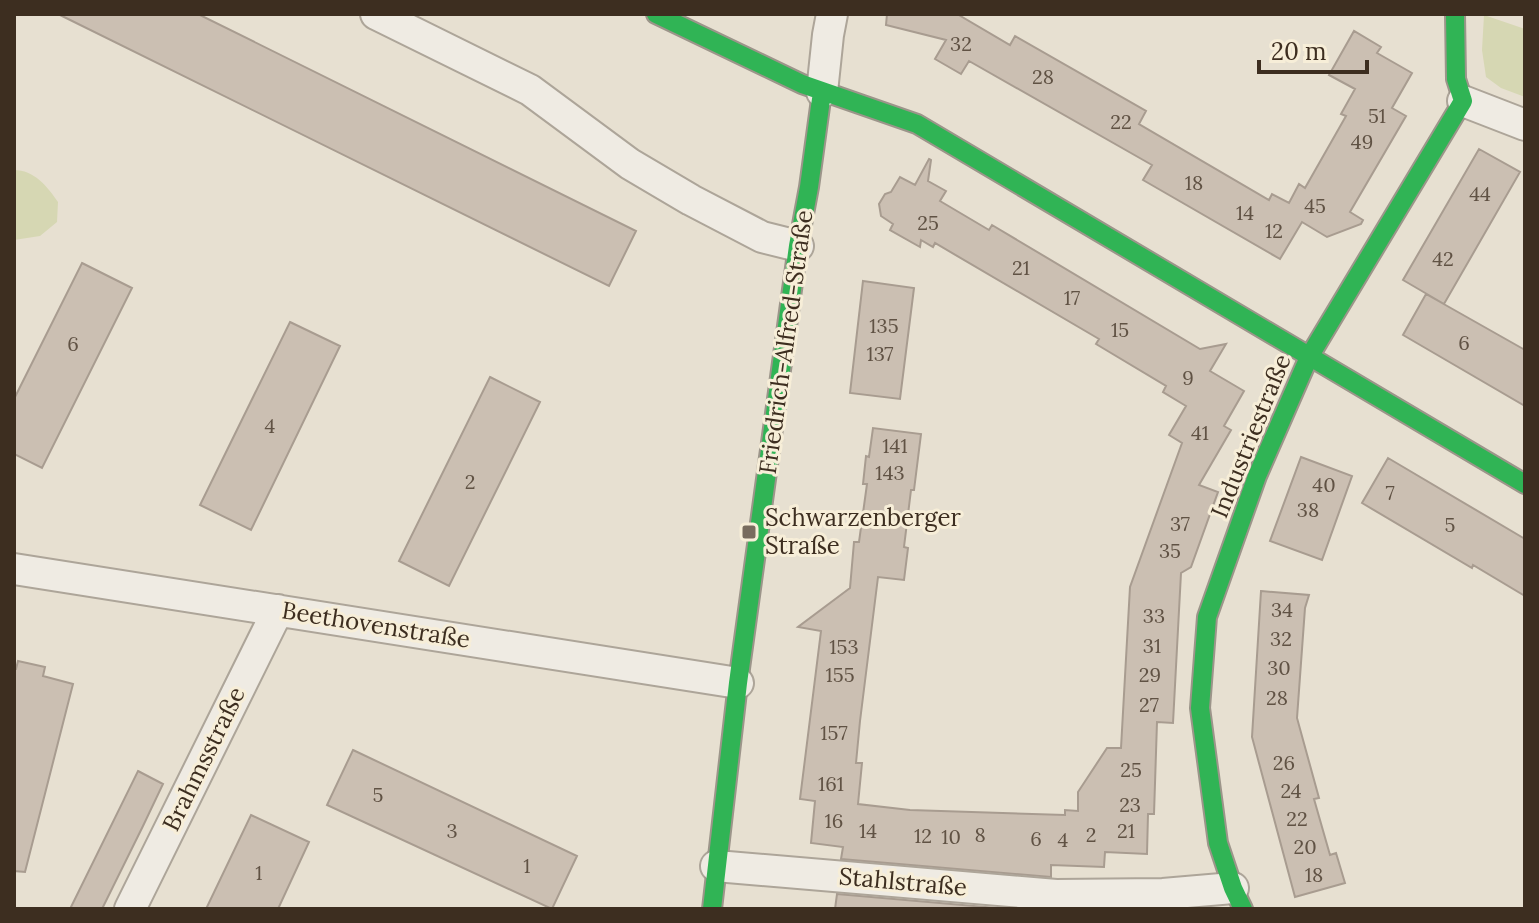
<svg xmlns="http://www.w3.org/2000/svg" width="1539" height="923" font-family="Lora,serif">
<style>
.green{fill:#d6d7b3}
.building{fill:#cbbfb2;stroke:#a89c90;stroke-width:2}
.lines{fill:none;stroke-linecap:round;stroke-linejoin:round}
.street-casing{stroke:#ada599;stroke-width:34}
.fast-casing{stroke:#9c958a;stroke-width:22}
.street{stroke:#efebe3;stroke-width:30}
.fast{stroke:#30b455;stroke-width:18}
.poi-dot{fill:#786c5e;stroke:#f7eed8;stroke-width:3}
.labels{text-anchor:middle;stroke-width:6;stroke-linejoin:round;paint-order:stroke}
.number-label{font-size:20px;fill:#605244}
.street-label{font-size:24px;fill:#3d2e20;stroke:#f7eed8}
.poi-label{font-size:24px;fill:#3d2e20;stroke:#f7eed8;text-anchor:start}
</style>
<rect width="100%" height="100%" fill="#e7e0d1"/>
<!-- green -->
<path class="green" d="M1484,15L1525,29V97L1501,88L1486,77L1482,50Z
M14,170C34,170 47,186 58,202L57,222L40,236L14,240Z"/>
<!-- building -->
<path class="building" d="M58,14H198L636,231L609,286Z
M887,14H957L1010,45L1015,36L1146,111L1139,124L1269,200L1272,194L1289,203L1299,184L1305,188L1346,116L1341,114L1355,89L1329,75L1354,31L1381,47L1377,53L1412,73L1392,108L1406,116L1350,212L1363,220L1361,224L1327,237L1302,222L1280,259L1143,180L1152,165L969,61L961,74L935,59L946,40L886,25Z
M1479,149L1520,172L1444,304L1403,280Z
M929,159L931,160L928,181L946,191L940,201L989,230L992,225L1200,349L1226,344L1210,371L1244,391L1224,426L1231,430L1199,485L1218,492L1191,567L1181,573L1173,723L1157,722L1154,814H1148L1147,854L1105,852L1104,867L1051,865V877L841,859L843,847L811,843L815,801L800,799L821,631L798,627L850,588L854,542H859L867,484H863L866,456L869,457L873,428L921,434L914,490H911L904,547L908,548L904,580L878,577L860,721L856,763H862L858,804L910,810L1065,815V810L1078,811V792L1107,748H1121L1130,587L1182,443L1169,435L1186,406L1163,392L1166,386L1096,344L1099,339L935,243L933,247L921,240L920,247L890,230L893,224L881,216L879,204L885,194L891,192L900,177L915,185Z
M82,263L132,288L42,468L14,454V399Z
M863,281L914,288L900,399L850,393Z
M1426,294L1525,350V406L1403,335Z
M290,322L340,346L251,530L200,505Z
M490,377L540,402L449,586L399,561Z
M1301,457L1352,476L1322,560L1270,541Z
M1388,458L1525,539V596L1473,565L1472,568L1362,503Z
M1261,591L1309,595L1305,608L1297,718L1319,798L1314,799L1330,855L1336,853L1345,883L1295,897L1252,737Z
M18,661L45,667L43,676L73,684L25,872L14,871V669H16Z
M353,750L577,856L552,909L327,805Z
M138,771L163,784L143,826L102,909H70Z
M251,815L309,842L278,909H206Z
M837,894L1008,909H835Z"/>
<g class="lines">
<defs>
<path id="street" d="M376,14L530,90L630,164L691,200L762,237L798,246
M822,92L828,35L832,14
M1463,101L1525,125
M14,569L738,683
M716,866L1056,895L1163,894L1233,888
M130,909L278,610"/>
<path id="fast" d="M656,14L802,84L917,124L1525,484
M712,909L738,683L798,246L809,187L822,92
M1243,909L1233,888L1218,843L1200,708L1207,617L1257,476L1309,357L1463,101L1456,79L1455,14"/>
</defs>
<!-- street casing -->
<use href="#street" class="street-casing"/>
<!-- fast casing -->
<use href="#fast" class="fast-casing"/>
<!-- street -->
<use href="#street" class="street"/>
<!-- fast -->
<use href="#fast" class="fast"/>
</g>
<!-- markers -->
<rect class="poi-dot" x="741" y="524" width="16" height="16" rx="4"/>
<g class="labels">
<!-- number labels -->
<g class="number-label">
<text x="961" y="51">32</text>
<text x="1043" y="84">28</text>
<text x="1377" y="123">51</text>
<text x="1121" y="129">22</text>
<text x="1362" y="149">49</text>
<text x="1194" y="190">18</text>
<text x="1480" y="201">44</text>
<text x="1315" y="213">45</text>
<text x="1245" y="220">14</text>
<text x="928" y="230">25</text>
<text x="1274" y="238">12</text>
<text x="1443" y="266">42</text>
<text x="1021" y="275">21</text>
<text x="1072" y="305">17</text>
<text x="884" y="333">135</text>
<text x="1120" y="337">15</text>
<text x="1464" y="350">6</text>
<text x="73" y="351">6</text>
<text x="880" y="361">137</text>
<text x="1188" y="385">9</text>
<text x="270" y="433">4</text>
<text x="1200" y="440">41</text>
<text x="895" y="453">141</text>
<text x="890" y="480">143</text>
<text x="470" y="489">2</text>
<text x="1324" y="492">40</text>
<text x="1390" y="500">7</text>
<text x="1308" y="517">38</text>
<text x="1180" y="531">37</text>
<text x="1450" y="532">5</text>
<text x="1170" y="558">35</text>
<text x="1282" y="617">34</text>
<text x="1154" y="623">33</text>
<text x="1281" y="646">32</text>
<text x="1152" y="653">31</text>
<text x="844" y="654">153</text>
<text x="1279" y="675">30</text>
<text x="840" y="682">155</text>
<text x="1150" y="682">29</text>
<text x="1277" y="705">28</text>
<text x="1149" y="712">27</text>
<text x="834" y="740">157</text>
<text x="1284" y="770">26</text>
<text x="1131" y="777">25</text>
<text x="831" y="791">161</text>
<text x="1291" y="798">24</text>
<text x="378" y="802">5</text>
<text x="1130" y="812">23</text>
<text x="1297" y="826">22</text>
<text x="834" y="828">16</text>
<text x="452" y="838">3</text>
<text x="868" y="838">14</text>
<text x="1126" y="838">21</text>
<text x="980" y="842">8</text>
<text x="1091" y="842">2</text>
<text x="923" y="843">12</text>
<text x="951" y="844">10</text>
<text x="1036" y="846">6</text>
<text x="1063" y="847">4</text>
<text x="1305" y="854">20</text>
<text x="527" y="873">1</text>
<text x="259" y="880">1</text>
<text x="1314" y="882">18</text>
</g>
<!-- street labels -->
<g class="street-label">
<text transform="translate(786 342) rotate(-82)" y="8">Friedrich-Alfred-Straße</text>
<text transform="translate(1251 436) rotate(-68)" y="8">Industriestraße</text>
<text transform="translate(376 625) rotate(9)" y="8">Beethovenstraße</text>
<text transform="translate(204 759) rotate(-64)" y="8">Brahmsstraße</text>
<text transform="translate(903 882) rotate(5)" y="8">Stahlstraße</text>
</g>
<!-- poi labels -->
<g class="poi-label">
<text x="765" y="526">Schwarzenberger<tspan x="765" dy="28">Straße</tspan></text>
</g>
</g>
<!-- border -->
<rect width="1539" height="923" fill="none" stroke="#3d2e20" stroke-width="32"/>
<!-- scale -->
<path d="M1259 60v12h108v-12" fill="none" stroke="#3d2e20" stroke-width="4"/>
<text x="1271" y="60" font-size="24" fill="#3d2e20" stroke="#f7eed8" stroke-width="6" paint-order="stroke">20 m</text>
</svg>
